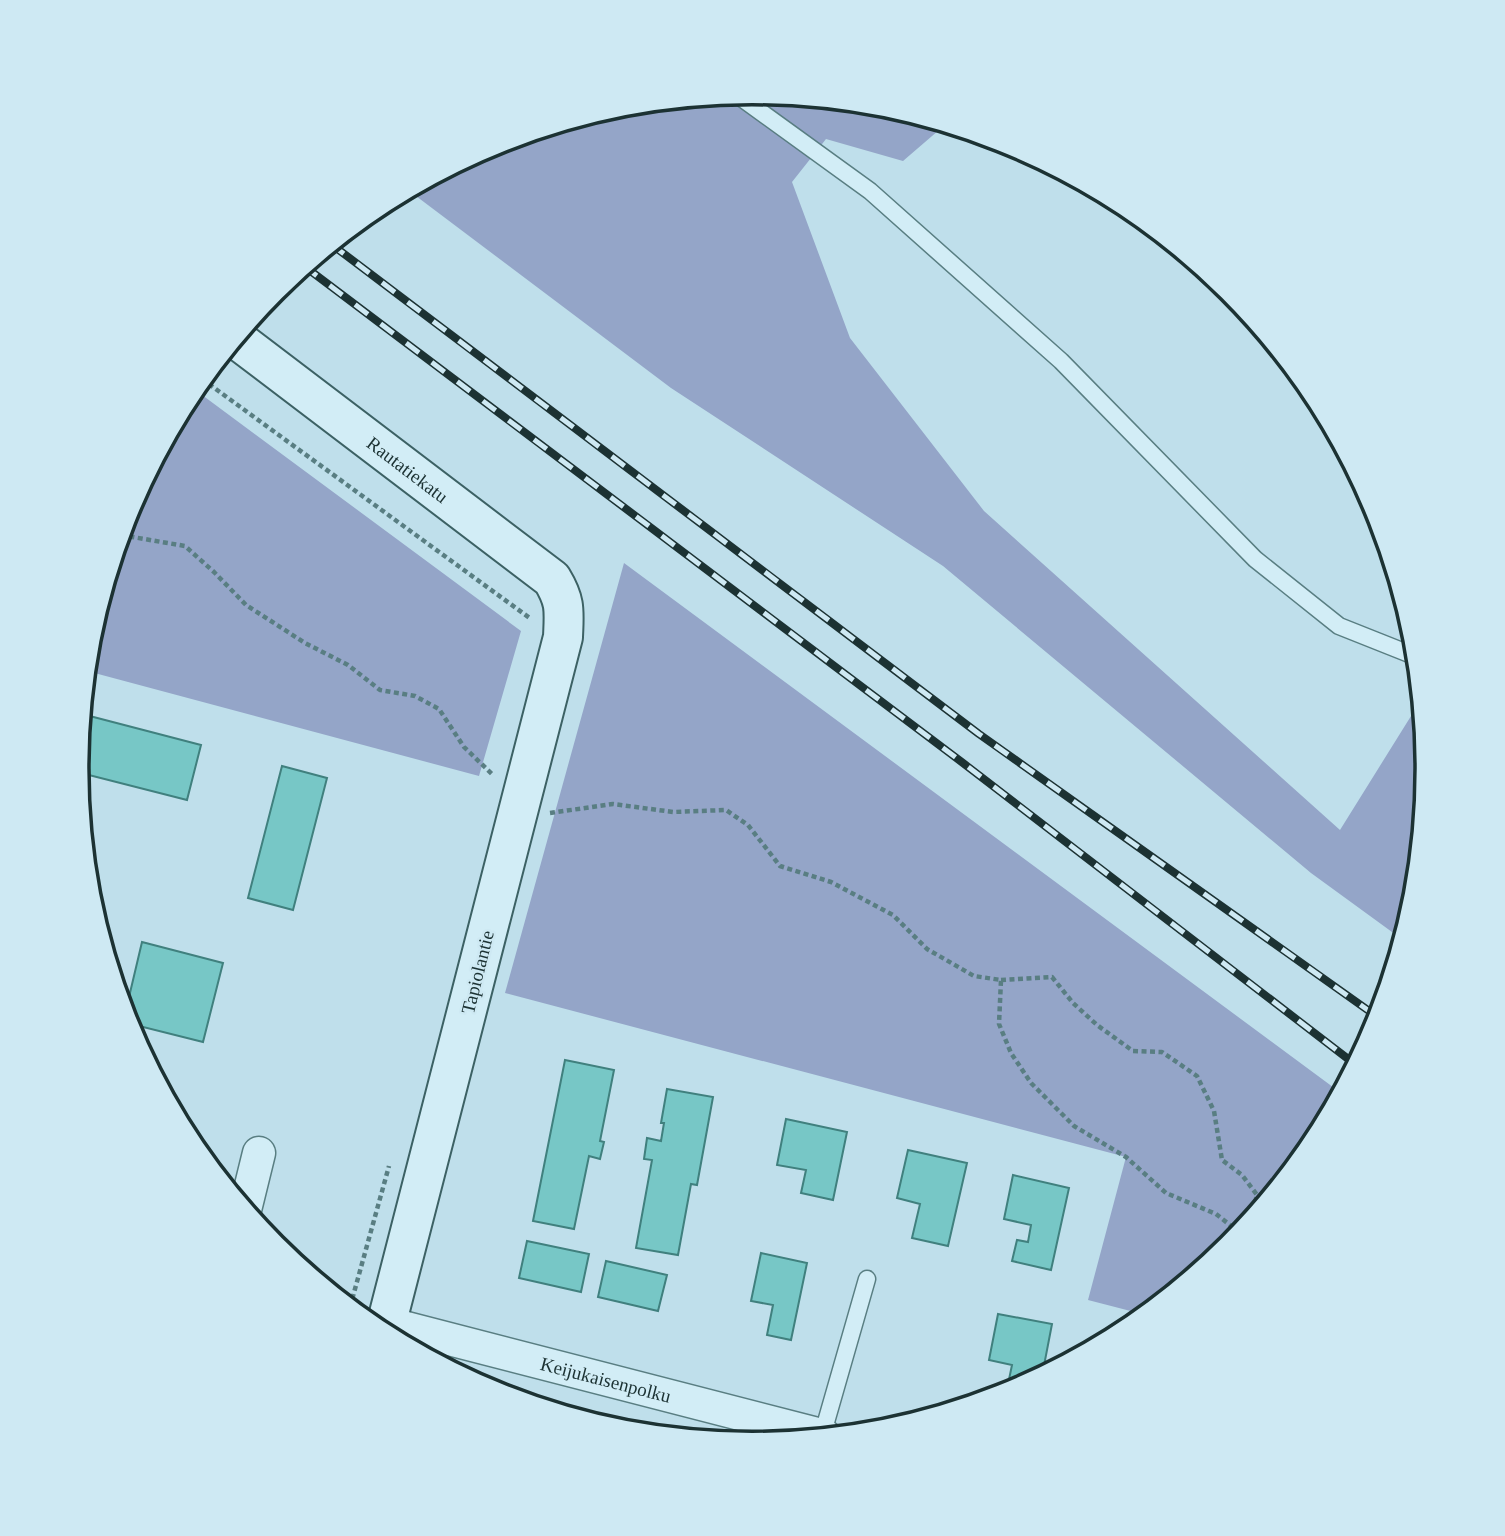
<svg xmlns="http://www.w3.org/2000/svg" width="1505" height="1536" font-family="'Times New Roman',serif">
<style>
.green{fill:#94a5c8}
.building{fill:#77c7c6;stroke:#40807e;stroke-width:2}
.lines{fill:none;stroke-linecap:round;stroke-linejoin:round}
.lane-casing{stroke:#597e82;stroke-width:19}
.street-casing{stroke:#597e82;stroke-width:35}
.secondary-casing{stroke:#3c6164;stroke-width:42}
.path{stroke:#597e82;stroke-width:4.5;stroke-dasharray:5 3.5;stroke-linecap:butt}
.lane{stroke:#d2edf6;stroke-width:16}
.street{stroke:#d2edf6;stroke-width:32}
.secondary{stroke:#d2edf6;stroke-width:38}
.rail-casing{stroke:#1c3233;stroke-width:8}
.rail{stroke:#cee9f3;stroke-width:5;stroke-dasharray:16;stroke-linecap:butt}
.labels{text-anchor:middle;stroke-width:5;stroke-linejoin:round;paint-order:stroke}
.street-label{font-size:19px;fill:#1c3233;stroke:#cee9f3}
.rim{fill:none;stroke:#1c3233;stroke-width:3.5}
</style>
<rect width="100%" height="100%" fill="#bfdfeb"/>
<!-- green -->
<path class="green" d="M753,93L885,106L946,124L903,161L826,139L792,182L850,338L984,511L1340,830L1421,700L1428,768L1415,900L1403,940L1311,873L943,566L671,388L408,190L494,144L621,105Z
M194,389L521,631L479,776L87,671L90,636L129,509Z
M624,563L1341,1093L1314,1144L1230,1246L1146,1315L1088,1300L1126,1157L505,993Z"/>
<!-- building -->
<path class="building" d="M82,714L201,745L187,800L77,772Z
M282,766L327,778L293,910L248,898Z
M142,942L223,963L203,1042L127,1023L125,1014Z
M565,1060L614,1070L600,1141L604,1142L600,1159L589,1156L574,1229L533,1221Z
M667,1089L713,1097L697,1185L691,1184L678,1255L636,1248L652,1160L644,1159L647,1138L661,1141L664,1123H661Z
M786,1119L847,1132L833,1200L801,1193L806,1170L777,1165Z
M908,1150L967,1163L948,1246L912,1238L920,1204L897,1198Z
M1013,1175L1069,1188L1051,1270L1012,1261L1017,1240L1028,1242L1031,1225L1004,1219Z
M527,1241L589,1254L581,1292L519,1278Z
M761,1253L807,1263L791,1340L767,1335L773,1305L751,1301Z
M606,1261L667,1275L658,1311L598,1297Z
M998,1314L1052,1324L1042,1376L1006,1394L1012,1365L989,1360Z"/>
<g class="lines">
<defs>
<path id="lane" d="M736,94L870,191L1061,361L1255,559L1339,626L1417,657
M822,1436L867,1279"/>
<g id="street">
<path d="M245,1210L259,1153"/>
<path id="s1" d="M387,1323L825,1436"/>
</g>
<g id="secondary">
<path id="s2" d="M235,338L552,579C566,602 564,611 563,637L384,1333"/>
</g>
</defs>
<!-- lane casing -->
<use href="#lane" class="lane-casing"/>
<!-- street casing -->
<use href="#street" class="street-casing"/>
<!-- secondary casing -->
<use href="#secondary" class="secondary-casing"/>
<!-- path -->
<path class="path" d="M202,379L531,619
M121,535L185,546L214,572L246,605L305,643L348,665L380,690L415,696L439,709L464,747L494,776
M90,671L96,615
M550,813L613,804L673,812L726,810L748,825L780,866L831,882L893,915L927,949L974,976L1001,980L999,1024L1011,1053L1031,1083L1074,1126L1126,1157L1166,1193L1216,1214L1240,1233
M1001,980L1052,977L1073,1003L1097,1025L1133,1051L1162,1052L1197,1076L1214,1111L1222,1160L1242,1175L1257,1195L1250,1221L1240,1233
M350,1307L389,1166"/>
<!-- lane -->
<use href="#lane" class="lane"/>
<!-- street -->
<use href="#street" class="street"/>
<!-- secondary -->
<use href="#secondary" class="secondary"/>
<defs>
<path id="rail" d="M331,244L979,734L1379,1018
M304,266L963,763L1356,1065"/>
</defs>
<!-- rail casing -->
<use href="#rail" class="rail-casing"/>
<!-- rail -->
<use href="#rail" class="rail"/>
</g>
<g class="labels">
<!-- street labels -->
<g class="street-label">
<text dy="7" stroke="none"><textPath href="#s2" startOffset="217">Rautatiekatu</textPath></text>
<text transform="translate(477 972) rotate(-76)" y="7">Tapiolantie</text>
<text dy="7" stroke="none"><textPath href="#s1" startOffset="226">Keijukaisenpolku</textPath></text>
</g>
</g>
<!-- crop -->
<path d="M0 0H1505V1536H0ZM89 768a663 663 0 1 1 1326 0a663 663 0 1 1-1326 0Z" fill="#cee9f3" fill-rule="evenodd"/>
<path class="rim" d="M89 768a663 663 0 1 1 1326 0a663 663 0 1 1-1326 0Z"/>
</svg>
